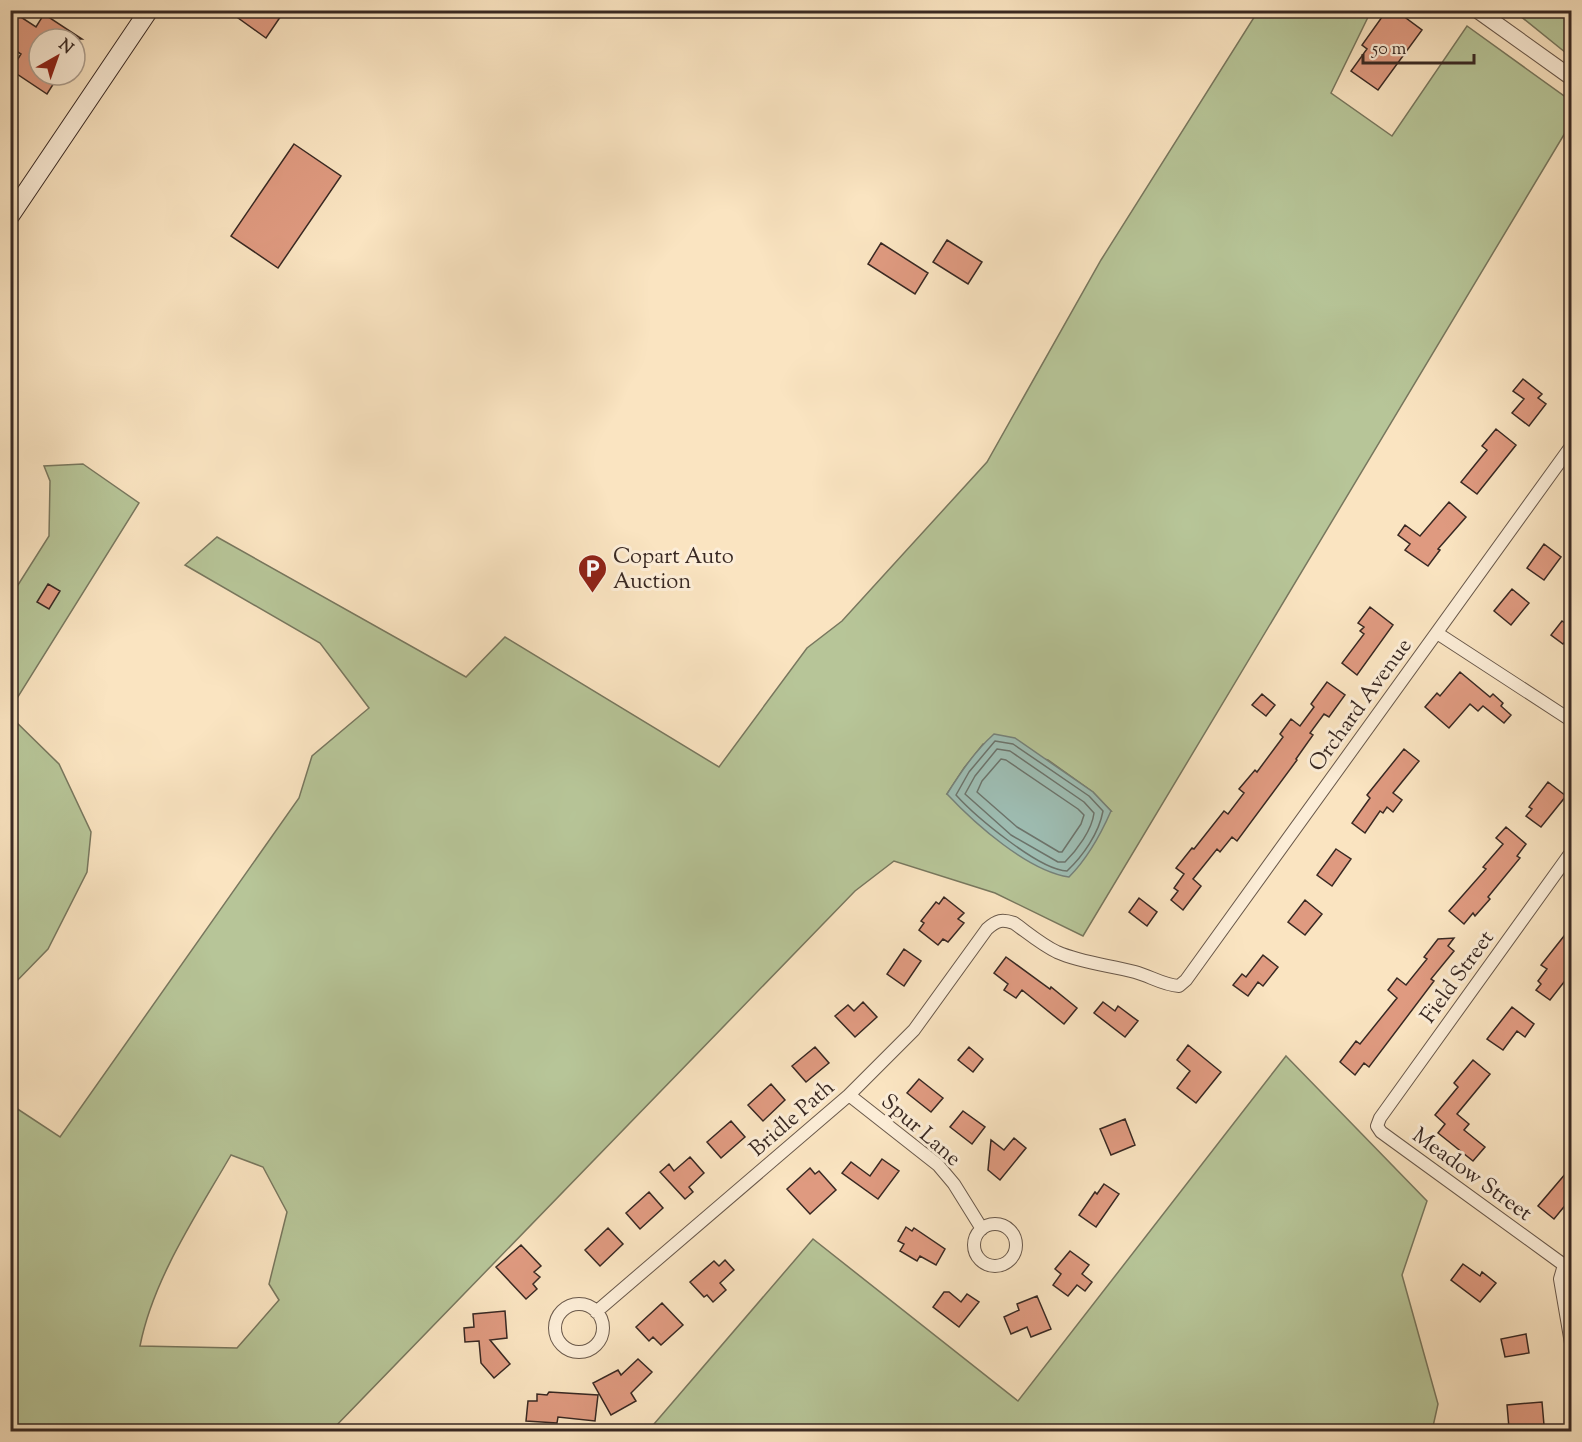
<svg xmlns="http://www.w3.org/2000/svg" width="1582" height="1442" font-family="'Sorts Mill Goudy',serif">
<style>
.green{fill:#b7c598;stroke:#78775e;stroke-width:1.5;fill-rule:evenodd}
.water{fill:#9ebeb4;stroke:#76827a;stroke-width:1.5}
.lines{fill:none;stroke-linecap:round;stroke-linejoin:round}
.shore{stroke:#6c746c;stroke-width:1.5}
.building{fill:#df9a80;stroke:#392923;stroke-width:1.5}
.minor-casing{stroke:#69584a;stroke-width:14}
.tertiary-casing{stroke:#69584a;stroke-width:17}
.secondary-casing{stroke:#392923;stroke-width:20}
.minor{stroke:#fcedd7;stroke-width:12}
.tertiary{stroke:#fcedd7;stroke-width:15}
.secondary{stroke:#fcedd7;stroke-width:18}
.labels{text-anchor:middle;stroke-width:6;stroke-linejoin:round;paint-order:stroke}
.poi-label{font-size:22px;fill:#392923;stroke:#fcedd7;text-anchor:start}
.street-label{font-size:22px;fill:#392923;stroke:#fcedd7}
</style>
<rect width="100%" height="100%" fill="#fae4c1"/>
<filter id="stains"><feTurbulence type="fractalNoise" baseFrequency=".00333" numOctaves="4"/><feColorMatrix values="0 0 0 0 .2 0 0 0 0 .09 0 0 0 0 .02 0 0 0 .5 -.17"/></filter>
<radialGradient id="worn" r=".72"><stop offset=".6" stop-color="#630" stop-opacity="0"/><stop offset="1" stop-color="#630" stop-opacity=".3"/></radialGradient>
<!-- green -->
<path class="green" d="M1258,11H1371L1331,93L1392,136L1467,26L1571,101V123L1083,936L995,893L894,861L855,891L331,1431H11L10,1104L60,1137L299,798L312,756L369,708L320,643L185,565L217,537L466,677L505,637L719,767L807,648L842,621L987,462L1101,260ZM983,744L1048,760L1093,792L1111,811L947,794L964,768ZM231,1155L263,1167L287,1212L269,1284L279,1300L237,1348L140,1346C153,1279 197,1214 231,1155Z
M1514,11H1571V57Z
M83,464L139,503L11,708V596L49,536L50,481L44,466Z
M10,716L59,764L91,832L87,872L48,949L11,987Z
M1286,1056L1427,1201L1402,1275L1438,1404L1432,1431H648L813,1239L1018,1401Z"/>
<!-- water -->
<path class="water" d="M994,734L1015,738L1093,792L1111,811C1100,836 1088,858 1069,877C1028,871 975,824 947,794C961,772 975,751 994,734Z"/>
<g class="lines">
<!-- shore -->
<path class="shore" d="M995,741L1013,744L1089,796L1103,811C1099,833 1083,856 1067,871C1039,870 975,816 956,795L969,772Z
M997,749L1010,751L1084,802L1094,813C1092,830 1077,850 1065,862H1058L1011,835L965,794L975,776Z
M1001,759L1006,760L1078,809L1084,815L1081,824L1062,852H1059L1017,827L977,792L982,781Z"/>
</g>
<!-- building -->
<path class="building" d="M10,10L36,27L44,14L82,39H39V75H59L47,94L11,70L21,54L10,47Z
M227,10H285L266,38Z
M1387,10H1395L1422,30L1378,90L1351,71L1367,49L1362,45Z
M294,144L341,176L278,268L231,236Z
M947,240L982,262L968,284L933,262Z
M881,243L928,273L915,294L868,264Z
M1523,379L1542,394L1538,398L1546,404L1529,426L1512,413L1524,399L1513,391Z
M1496,429L1516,445L1477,494L1461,482L1487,450L1482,446Z
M1449,502L1466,517L1438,549L1440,550L1428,566L1405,550L1410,544L1398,535L1405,525L1420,536Z
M1544,544L1561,557L1544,580L1527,568Z
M48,584L60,591L49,609L37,602Z
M1512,589L1529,603L1511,625L1494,611Z
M1370,607L1393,625L1357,675L1342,663L1364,634L1360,631L1364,627L1358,623Z
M1562,621L1572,628V634L1563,644L1551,635Z
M1460,672L1490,697L1493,694L1503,703L1501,706L1511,715L1504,723L1483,706L1478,711L1470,704L1449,728L1425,707L1437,693L1440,696Z
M1327,682L1345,695L1329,717L1324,714L1310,733L1313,735L1296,759L1297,760L1237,841L1232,837L1220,852L1217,849L1193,879L1201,886L1183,910L1171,900L1178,891L1174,888L1184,874L1176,868L1192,848L1194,849L1224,811L1228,814L1244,793L1239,789L1255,770L1257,772L1283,737L1280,734L1291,719L1300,726L1314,707L1311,704Z
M1262,694L1275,705L1266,716L1252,705Z
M1404,749L1419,761L1393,793L1402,800L1393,812L1387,807L1383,813L1380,811L1365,833L1352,823L1370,798L1367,795Z
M1548,782L1566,796L1541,827L1526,816L1532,809L1529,807Z
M1506,827L1526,844L1517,856L1520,858L1488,897L1490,899L1475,916L1473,913L1464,924L1449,911L1486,869L1483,867L1503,844L1496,838Z
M1336,849L1351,859L1332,886L1317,875Z
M944,897L964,913L958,919L964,923L948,942L943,939L938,945L919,930L924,923L921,921L936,902L939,904Z
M1139,898L1157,912L1147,926L1129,912Z
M1305,900L1322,914L1305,935L1288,922Z
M1572,926V988L1564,982L1550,1000L1536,990L1541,984L1538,981L1547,969L1541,965Z
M1454,938L1448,946L1454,951L1431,979L1434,981L1369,1067L1364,1063L1355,1075L1340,1062L1356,1041L1360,1044L1397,998L1388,990L1397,978L1406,985L1427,959L1424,957L1438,939Z
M904,949L921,961L904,986L887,974Z
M1263,955L1278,967L1263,986L1258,982L1248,996L1233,985L1242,974L1246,977Z
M1006,957L1050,989L1051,987L1077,1008L1064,1024L1022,990L1016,998L1004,990L1008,984L994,973Z
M863,1002L877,1017L855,1037L835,1016L848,1005L854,1011Z
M1103,1002L1115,1011L1118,1006L1138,1021L1125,1037L1094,1013Z
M1512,1007L1534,1024L1525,1037L1517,1031L1503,1050L1487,1039Z
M1188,1045L1221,1072L1196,1103L1177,1088L1190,1071L1177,1060Z
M815,1047L829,1063L806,1082L792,1066Z
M969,1047L983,1059L973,1072L958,1060Z
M1473,1060L1490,1074L1457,1114L1469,1124L1464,1130L1485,1147L1473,1161L1438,1133L1445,1124L1435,1115L1458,1087L1454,1083Z
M919,1079L943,1098L931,1112L907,1093Z
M771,1084L785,1100L763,1121L748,1105Z
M963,1111L985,1127L972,1144L950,1127Z
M1125,1119L1135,1145L1111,1155L1100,1129Z
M731,1121L745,1137L721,1158L707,1142Z
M1014,1138L1026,1148L1000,1180L988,1170L991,1140L1004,1150Z
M690,1157L704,1173L689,1187L693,1192L685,1199L660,1172L669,1164L674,1171Z
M882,1159L899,1171L878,1199L842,1173L851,1162L870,1176Z
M1572,1166V1197L1554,1219L1538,1206Z
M810,1168L815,1174L819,1171L836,1190L810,1214L787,1189Z
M1104,1184L1119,1194L1096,1227L1079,1215L1095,1192L1097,1194Z
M649,1192L663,1208L640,1229L626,1213Z
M906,1227L912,1231L914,1228L945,1249L936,1265L920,1256L917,1261L900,1251L904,1244L898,1241Z
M608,1228L623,1244L600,1266L585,1250Z
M521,1245L541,1266L534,1272L540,1277L533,1284L537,1289L526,1299L496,1267Z
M1070,1251L1089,1265L1082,1274L1092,1282L1085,1291L1077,1285L1068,1296L1053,1285L1061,1274L1055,1269Z
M725,1260L734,1270L720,1283L726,1290L713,1302L707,1295L704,1297L690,1282L714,1261L719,1266Z
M1463,1264L1480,1276L1482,1272L1496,1283L1480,1302L1451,1280Z
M944,1292H949L961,1302L967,1294L979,1302L959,1327L933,1307Z
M1037,1296L1051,1329L1031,1337L1027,1327L1011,1334L1004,1317L1019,1310L1017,1304Z
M662,1303L683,1325L661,1345L653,1337L649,1341L636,1327Z
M505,1311L507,1338L490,1340L510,1364L494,1378L481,1363L479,1341L465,1342L464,1328L474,1327L473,1314Z
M1526,1334L1529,1353L1505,1357L1501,1339Z
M638,1359L652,1372L631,1393L636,1401L611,1415L593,1383L618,1370L621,1375Z
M549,1392L598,1395L595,1421L558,1417L557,1423L526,1421L528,1401H537V1394L547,1395Z
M1542,1402L1544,1425L1509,1428L1507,1405Z"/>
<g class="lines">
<defs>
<path id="minor" d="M1437,633L1572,721
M1572,851L1380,1118L1377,1126L1381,1132L1564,1265L1560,1279L1572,1349
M849,1095L938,1165L954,1184L982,1229
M974 1245a21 21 0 1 1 42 0a21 21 0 1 1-42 0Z
M555 1328a24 24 0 1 1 48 0a24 24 0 1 1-48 0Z
M596,1312L849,1095L914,1030L987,929C997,920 1002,919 1014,923C1028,933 1042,945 1057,952C1082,963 1109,965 1135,972C1150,976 1163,985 1179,986L1186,980L1572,445"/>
<path id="tertiary" d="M1477,10L1572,78"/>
<path id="secondary" d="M10,216L149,10"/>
</defs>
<!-- minor casing -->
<use href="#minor" class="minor-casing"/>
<!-- tertiary casing -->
<use href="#tertiary" class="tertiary-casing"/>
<!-- secondary casing -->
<use href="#secondary" class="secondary-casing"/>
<!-- minor -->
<use href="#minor" class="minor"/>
<!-- tertiary -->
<use href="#tertiary" class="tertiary"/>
<!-- secondary -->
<use href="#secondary" class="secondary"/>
</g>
<!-- icons -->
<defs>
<symbol id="parking-pin" viewBox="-11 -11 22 30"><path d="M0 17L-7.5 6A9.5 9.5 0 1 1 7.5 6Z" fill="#8f2418" stroke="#fcedd7"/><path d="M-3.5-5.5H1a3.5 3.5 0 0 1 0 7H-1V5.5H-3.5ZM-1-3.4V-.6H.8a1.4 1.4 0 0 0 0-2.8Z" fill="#fff"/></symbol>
</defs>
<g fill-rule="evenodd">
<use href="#parking-pin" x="576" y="552" width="33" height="45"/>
</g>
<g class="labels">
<!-- poi labels -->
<g class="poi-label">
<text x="613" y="563">Copart Auto<tspan x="613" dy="25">Auction</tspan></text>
</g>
<!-- street labels -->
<g class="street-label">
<text transform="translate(1359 704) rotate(-54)" y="8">Orchard Avenue</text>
<text transform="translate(1456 976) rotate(-54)" y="8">Field Street</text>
<text transform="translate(791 1117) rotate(-41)" y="8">Bridle Path</text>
<text transform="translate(922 1129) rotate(41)" y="8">Spur Lane</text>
<text transform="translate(1473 1173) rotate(36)" y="8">Meadow Street</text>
</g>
</g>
<!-- margin -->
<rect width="1582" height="1442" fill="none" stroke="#fae4c1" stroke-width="36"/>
<rect x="12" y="12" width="1558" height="1418" fill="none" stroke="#392923" stroke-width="3"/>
<rect x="18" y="18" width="1546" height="1406" fill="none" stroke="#392923" stroke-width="1.5"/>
<!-- north arrow -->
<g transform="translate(57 57) rotate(40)"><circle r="28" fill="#fcedd7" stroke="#ae9f8f" stroke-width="1.5"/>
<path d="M0-4.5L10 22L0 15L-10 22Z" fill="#8f2418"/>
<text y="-9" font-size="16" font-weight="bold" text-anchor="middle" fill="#392923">N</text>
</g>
<!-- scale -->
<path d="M1363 54v9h111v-9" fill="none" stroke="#392923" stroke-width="3"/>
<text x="1372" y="54" font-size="18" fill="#392923" stroke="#fcedd7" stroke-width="4.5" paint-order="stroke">50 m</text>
<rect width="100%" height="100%" filter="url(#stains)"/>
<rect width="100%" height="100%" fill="url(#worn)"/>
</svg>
